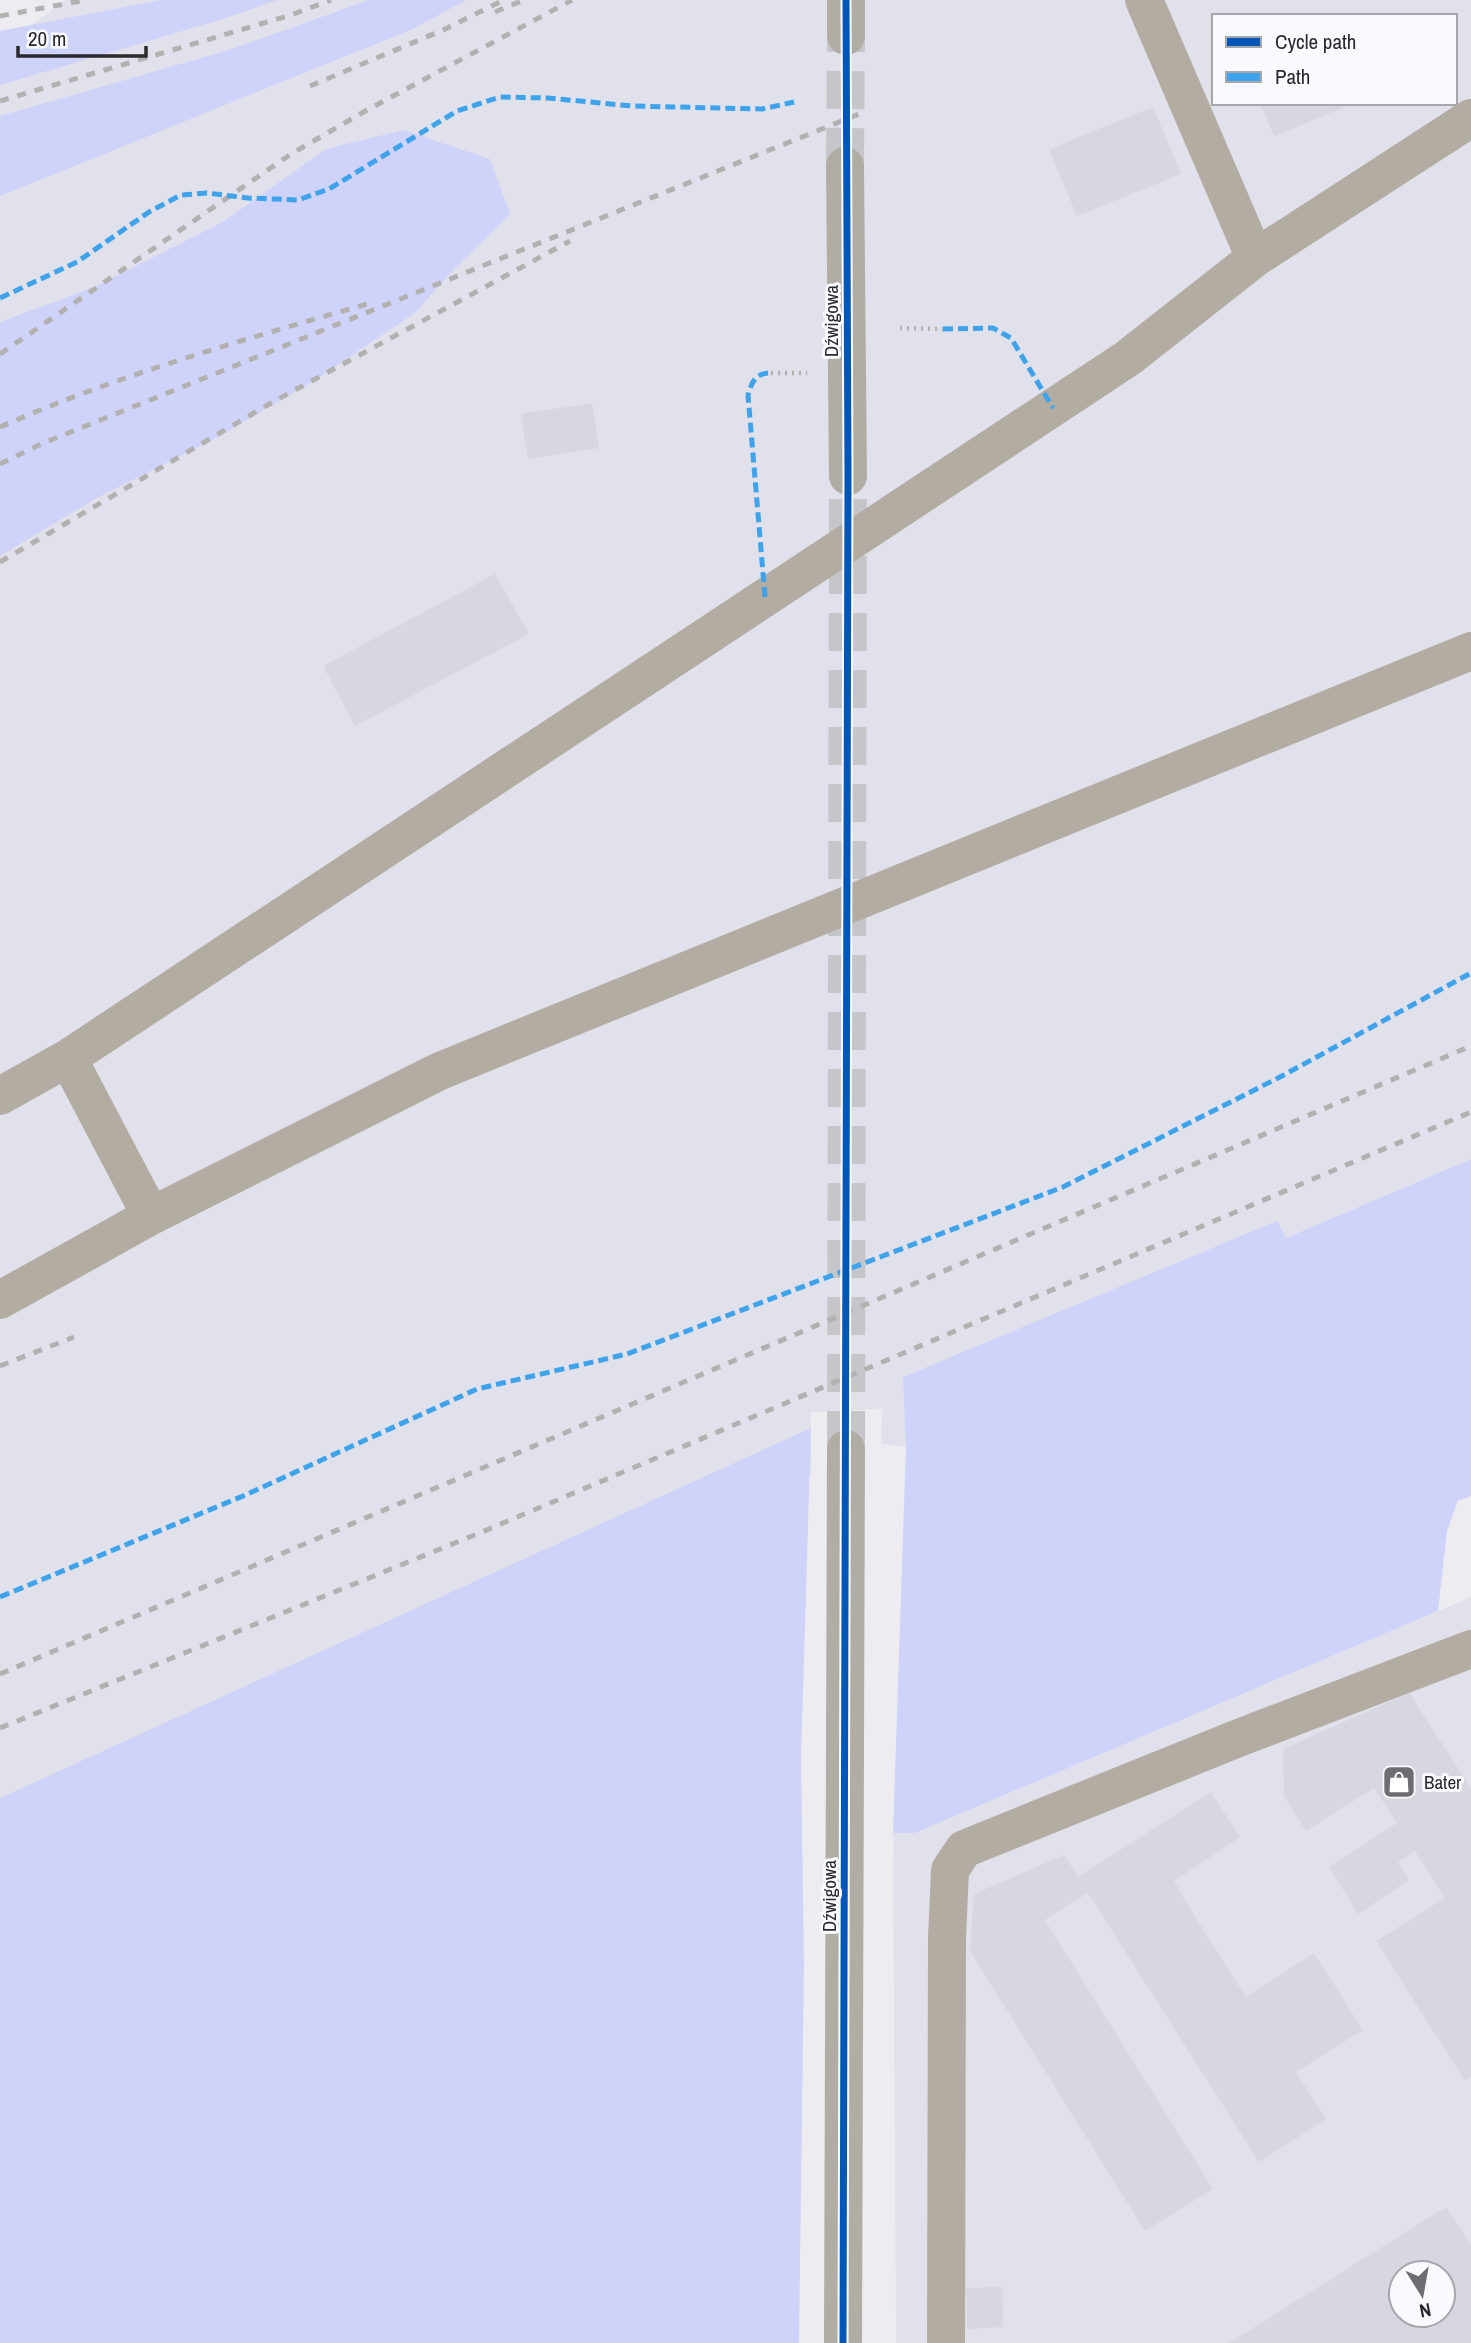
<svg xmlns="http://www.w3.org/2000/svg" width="1471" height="2343" font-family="'Archivo Narrow',sans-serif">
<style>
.built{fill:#e1e1eb;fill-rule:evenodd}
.green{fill:#d0d3f9}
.building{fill:#d6d7e1;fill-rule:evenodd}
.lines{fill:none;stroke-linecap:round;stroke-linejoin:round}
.major-tunnel{stroke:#c6c6ca;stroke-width:38;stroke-dasharray:38 19;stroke-linecap:butt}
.path{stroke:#b4b1ac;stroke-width:4.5;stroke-dasharray:2 5;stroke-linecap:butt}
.minor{stroke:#b2aca3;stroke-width:38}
.major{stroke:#b2ada4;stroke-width:38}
.rail{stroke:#b3b1b0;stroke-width:5;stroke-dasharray:9 9;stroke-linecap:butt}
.quiet{stroke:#3ea3eb;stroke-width:5;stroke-dasharray:10 5;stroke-linecap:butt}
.cycleway-casing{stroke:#f9faff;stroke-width:11}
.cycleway{stroke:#0057b8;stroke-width:7}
.labels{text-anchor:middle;stroke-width:6;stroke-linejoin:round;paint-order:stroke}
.street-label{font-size:19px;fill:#2a2a2d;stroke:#f9faff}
.poi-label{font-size:19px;fill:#2a2a2d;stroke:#f9faff;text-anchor:start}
</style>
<rect width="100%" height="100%" fill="#ededf1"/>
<!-- built -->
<path class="built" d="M66,0H1471V1159L1286,1238L917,1448L881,1444L882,1409L811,1412V1476L0,1900V47ZM1214,16H1455V103H1214Z
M1471,1597V2343H896L893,1833H915ZM1401,2273H1443V2315H1401Z"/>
<!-- green -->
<path class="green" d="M161,0H277L223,19L0,85V31Z
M369,0H466L413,29L0,196V116L229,50Z
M403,130L490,159L510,214L455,268L415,313L312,382L218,437L95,499L0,556V322L94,287L223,222L326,149Z
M1471,1159V1496L1458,1501L1447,1531L1438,1611L915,1833H893L906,1446L903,1377L1277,1221L1286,1238Z
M811,1428L801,1757L804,1964L799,2343H0V1798Z"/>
<!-- building -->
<path class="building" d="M1260,103H1354L1274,136Z
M1153,107L1181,174L1077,216L1049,149Z
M592,403L599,448L528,459L521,414Z
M495,574L529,634L355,726L323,666Z
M1409,1693L1471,1788V2076L1465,2081L1376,1941L1445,1898L1415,1851L1398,1862L1409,1880L1358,1914L1329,1867L1397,1823L1374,1788L1306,1831L1284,1796L1283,1749Z
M1211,1792L1240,1837L1174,1881L1207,1936L1246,1997L1314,1953L1363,2030L1296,2072L1326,2119L1259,2162L1088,1893L1045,1920L1213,2189L1145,2231L970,1951L974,1894L1064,1855L1078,1877Z
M1446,2207L1471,2245V2343H1229ZM1401,2273H1443V2315H1401Z
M1002,2287L1003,2327L967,2329L966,2288Z"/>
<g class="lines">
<!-- major-tunnel -->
<path class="major-tunnel" d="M845,166L846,36
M846,1449L848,476"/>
<!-- path -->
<path class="path" d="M900,328L943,329
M771,373H807"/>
<!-- minor -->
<path class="minor" d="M1144,0L1255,258
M68,1058L151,1216
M0,1096L68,1058L1128,358L1255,258L1471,118
M0,1300L151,1216L440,1071L1471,651
M946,2343L947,1938L950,1870L964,1849L1236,1739L1471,1649"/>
<!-- major -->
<path class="major" d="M846,36V0
M845,166L848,476
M843,2343L846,1449"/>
<!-- rail -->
<path class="rail" d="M495,12L524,0
M0,16L86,0
M310,86L443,30L504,0
M0,101L291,15L331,0
M0,354L291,154L367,110L572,0
M0,427C118,375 243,340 367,304
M0,464L41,444L859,114
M0,562L271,403L570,241
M0,1366L74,1337
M0,1674L1471,1046
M0,1728L482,1532L1471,1112"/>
<!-- quiet -->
<path class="quiet" d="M0,298L77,262L149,212L181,195L207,193L248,198L298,200L329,189L457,111L500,97L548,98L632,106L762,109L794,102
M943,329L993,328L1011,338L1053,408
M765,597L748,395C752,381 756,373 771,373
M0,1597L243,1496L477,1389L627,1354L1063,1187L1280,1077L1471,973"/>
<defs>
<path id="cycleway" d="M843,2343L848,476L846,0"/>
</defs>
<!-- cycleway casing -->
<use href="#cycleway" class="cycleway-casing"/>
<!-- cycleway -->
<use href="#cycleway" class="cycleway"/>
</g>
<!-- icons -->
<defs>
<symbol id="shop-square" viewBox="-11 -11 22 22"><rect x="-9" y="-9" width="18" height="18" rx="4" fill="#6e6e72" stroke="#f9faff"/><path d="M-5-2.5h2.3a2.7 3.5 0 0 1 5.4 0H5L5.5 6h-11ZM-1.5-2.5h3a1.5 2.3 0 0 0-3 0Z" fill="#fff"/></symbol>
</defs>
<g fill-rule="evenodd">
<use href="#shop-square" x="1380" y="1763" width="38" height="38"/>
</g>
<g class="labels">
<!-- street labels -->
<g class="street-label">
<text transform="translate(831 321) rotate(-90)" y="7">Dźwigowa</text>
<text transform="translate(829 1896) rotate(-90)" y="7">Dźwigowa</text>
</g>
<!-- poi labels -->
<g class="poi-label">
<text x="1424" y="1789">Bater</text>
</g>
</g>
<!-- legend -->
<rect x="1212" y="14" width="245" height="91" fill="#f9faff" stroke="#a6a7ab" stroke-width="2"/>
<rect x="1226" y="37" width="35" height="10" fill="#0057b8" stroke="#a6a7ab" stroke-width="2"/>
<text x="1275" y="49" font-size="21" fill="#2a2a2d">Cycle path</text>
<rect x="1226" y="72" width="35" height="10" fill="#3ea3eb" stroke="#a6a7ab" stroke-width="2"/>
<text x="1275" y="84" font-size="21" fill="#2a2a2d">Path</text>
<!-- north arrow -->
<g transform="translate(1422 2294) rotate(169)"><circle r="33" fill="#f9faff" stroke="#a6a7ab" stroke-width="2"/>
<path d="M0-5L12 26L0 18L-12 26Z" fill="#6e6e72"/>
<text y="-10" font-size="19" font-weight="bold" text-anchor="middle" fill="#2a2a2d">N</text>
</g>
<!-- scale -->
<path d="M18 46v10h128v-10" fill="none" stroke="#2a2a2d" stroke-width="3.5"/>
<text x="28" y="46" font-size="21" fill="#2a2a2d" stroke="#f9faff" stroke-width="5" paint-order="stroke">20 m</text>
</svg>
